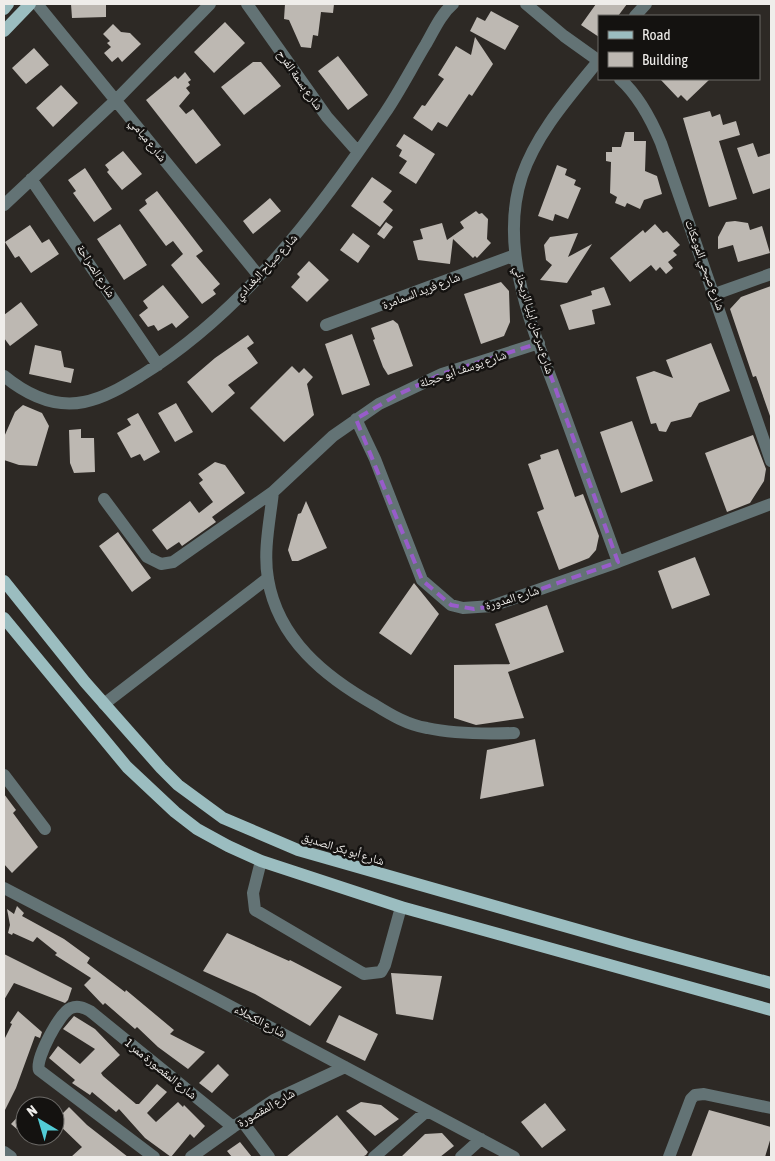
<svg xmlns="http://www.w3.org/2000/svg" width="775" height="1161" font-family="'Asap Condensed','Noto Naskh Arabic',sans-serif">
<style>
.building{fill:#bdb8b2}
.lines{fill:none;stroke-linecap:round;stroke-linejoin:round}
.minor{stroke:#637375;stroke-width:12}
.major{stroke:#9bbdc0;stroke-width:12}
.marked{fill:none;stroke:#985cca;stroke-width:4;stroke-dasharray:10 6;stroke-linejoin:round}
.labels{text-anchor:middle;stroke-width:5;stroke-linejoin:round;paint-order:stroke}
.street-label{font-size:12px;fill:#efedea;stroke:#141210}
</style>
<rect width="100%" height="100%" fill="#2d2925"/>
<!-- building -->
<path class="building" d="M71,4H106V17L72,18Z
M285,4H334L333,13L321,12L318,36L313,35L311,48L301,47L289,20L284,19Z
M596,4H627L618,16H599V37L581,25Z
M491,11L519,26L505,50L470,31L477,17L485,21Z
M225,22L245,43L214,73L194,52Z
M113,24L121,32L130,33L141,44L122,62L118,57L112,62L104,53L111,47L107,43L110,41L103,34Z
M475,37L493,64L472,96L469,94L447,127L438,122L432,131L413,118L422,105L425,106L444,79L438,75L456,46L471,55Z
M34,48L49,65L26,84L12,68Z
M338,56L368,95L348,110L318,71Z
M253,62H261L281,86L244,115L221,87Z
M185,72L191,80L188,82L190,85L186,88L190,93L179,106L186,114L193,109L221,145L196,164L146,100L175,76L178,79Z
M660,79H710L687,101L681,95L678,98Z
M61,85L78,103L53,127L36,108Z
M710,111L712,117L720,114L723,125L736,121L740,135L719,141L737,199L709,207L683,118Z
M625,132H634V141H646L645,171L657,176L662,194L644,200L640,209L627,203L625,207L615,203L617,197L610,193L611,162L606,161V152H612V147H621Z
M404,134L435,154L416,184L399,173L407,161L399,156L402,150L396,146Z
M753,143L758,157L771,153V188L753,194L737,148Z
M123,151L142,174L122,190L107,172L109,170L105,165Z
M557,165L567,169L565,175L576,180L574,185L581,188L568,219L555,214L553,221L538,216Z
M85,168L112,209L94,222L73,193L76,191L68,180Z
M372,177L392,191L383,202L393,210L380,227L351,206Z
M157,191L203,251L196,256L220,284L213,290L216,294L202,304L171,265L183,254L173,241L166,246L139,210L147,204L145,200Z
M270,198L281,211L253,234L243,221Z
M476,211L479,214L482,213L488,219L487,239L491,243L477,258L475,256L473,258L453,239L450,264L418,260L413,241L423,239L420,229L442,223L447,240L464,228L460,222Z
M735,221L748,223L750,230L762,226L770,253L738,262L733,245L718,249V237L726,222Z
M386,222L393,227L384,239L377,234Z
M120,224L147,265L124,280L97,239Z
M655,224L663,233L667,231L680,245L673,251L677,255L668,262L673,268L666,274L660,267L656,271L651,265L630,282L610,258L643,230L645,233Z
M30,225L42,243L49,239L59,254L31,273L19,256L15,258L5,242Z
M353,233L370,246L358,263L340,250Z
M578,233L568,257L592,244L567,283L540,280L552,265L546,260L544,245L550,237Z
M309,261L329,280L307,302L291,287L300,277L297,274Z
M501,282L509,291L510,322L504,336L481,344L464,294Z
M163,285L189,317L176,328L172,323L158,331L154,325L148,327L139,315L148,308L143,301Z
M771,286V416H770L756,376L753,377L730,309L741,297Z
M604,287L611,305L592,310L595,324L569,330L560,305L592,295L591,291Z
M21,302L38,325L10,346L4,338V315Z
M393,320L398,324L413,366L388,375L383,367L373,340L375,339L371,328Z
M352,334L370,385L342,395L325,344Z
M248,335L254,343L247,348L258,363L228,385L235,393L212,413L187,382L215,358Z
M711,343L730,391L699,403L691,417L671,422L666,432L659,431L656,423L651,424L636,377L654,371L673,378L666,360Z
M35,345L61,351L64,367L74,369L71,383L29,374Z
M292,366L299,373L304,368L313,377L307,384L314,415L284,442L250,408Z
M176,403L193,432L175,442L158,413Z
M23,405L42,413L49,426L37,466L19,465L4,460V437L15,412Z
M138,413L160,452L144,461L140,454L131,458L117,433L131,425L127,419Z
M632,421L653,481L621,493L600,432Z
M81,429V438H94L95,472L74,473L70,463L69,430Z
M753,435L766,469L764,481L750,503L727,512L705,453Z
M558,449L575,497L583,494L599,536L596,550L589,558L559,570L537,512L544,509L528,464L541,459L540,455Z
M215,462L225,465L245,493L212,517L216,522L182,546L179,542L167,550L152,530L190,501L199,513L213,502L199,483L203,480L198,474Z
M306,501L327,548L298,561H292L288,550L298,514L301,513Z
M118,532L151,578L132,592L99,546Z
M695,557L710,595L672,609L658,571Z
M414,583L439,614L411,655L379,633Z
M547,605L564,652L508,672L524,718L476,725L454,718V665L510,664L495,624Z
M535,739L544,786L480,799L487,750Z
M4,794L16,810L13,813L38,847L12,873L4,864Z
M17,906L24,913L22,916L64,939L90,958L87,963L125,992L126,990L174,1030L170,1034L205,1052L188,1069L158,1047L137,1027L135,1029L105,1003L103,1005L84,985L91,978L55,955L57,953L37,937L33,942L13,933L12,935L8,933L10,925L7,909L14,914Z
M227,933L289,961L290,960L342,987L310,1026L255,994L203,971Z
M4,954L72,988L68,1000L65,1003L14,983L4,1000Z
M391,973L442,976L433,1020L396,1014Z
M18,1011L42,1032L40,1038L35,1036L16,1088L4,1112V1040L12,1024L10,1023Z
M339,1015L378,1034L365,1061L326,1042Z
M74,1016L95,1029L120,1055L101,1073L103,1076L136,1104H139L157,1084L167,1092L147,1113L156,1122L178,1102L183,1107L184,1105L205,1126L194,1138L190,1134L171,1157L145,1138L119,1109L116,1112L92,1092L90,1095L72,1083L75,1080L49,1058L58,1046L80,1064L95,1049L63,1029Z
M218,1064L229,1075L212,1093L199,1083Z
M361,1102L381,1105L399,1119L375,1136L346,1111Z
M545,1103L566,1130L542,1148L521,1122Z
M69,1107L87,1125L128,1157H71L82,1147L55,1121Z
M25,1109V1136L11,1124Z
M709,1110L771,1127V1137L765,1157H691Z
M337,1115L368,1152L366,1155L362,1157H286Z
M442,1133L454,1146L440,1157H401L425,1134Z
M240,1142L252,1157H232L227,1151Z"/>
<g class="lines">
<!-- minor -->
<path class="minor" d="M37,4L259,276
M247,4L327,117L358,152
M526,4L564,36L599,61
M635,16L646,4
M599,60C570,96 537,132 522,176C496,255 538,340 564,413C582,463 600,513 618,562
M620,79C639,96 651,119 661,143L771,461
M31,179L158,365
M4,205L116,100L210,4
M715,294L771,274
M326,325L515,255
M4,376C26,394 54,408 84,402C105,398 124,386 142,375C244,311 319,211 385,113C400,91 412,67 426,44C434,30 441,14 453,4
M356,419L375,459L422,580L451,605L463,608L492,606L618,562L771,504
M273,492C270,520 263,551 268,579C278,639 325,677 375,705C391,715 408,725 427,728C455,734 485,734 514,733
M104,499L147,557L161,564L173,562L273,492L333,436L379,404L442,374L539,343
M104,704L268,578
M4,775L45,829
M261,861L253,893L255,910L364,974L381,972L385,965L401,907
M4,888L217,999L514,1157
M242,1121L269,1157
M4,1152L11,1157
M154,1157L39,1070C35,1059 60,1012 71,1008C78,1005 84,1008 90,1011L233,1127
M191,1157L233,1127L274,1100L345,1067
M374,1157L427,1111
M461,1157L481,1139
M669,1157L691,1099L695,1095L704,1094L771,1108"/>
<!-- major -->
<path class="major" d="M4,9L8,4
M4,31L30,4
M4,581L85,682L161,768L178,785L223,818L298,850L631,945L771,983
M4,618L127,767L175,812L197,829L228,846L261,861L401,907L771,1010"/>
</g>
<!-- marked area -->
<path class="marked" d="M539,343L618,562L492,606L474,609L451,605L422,580L356,419L397,395L442,374Z"/>
<g class="labels">
<!-- street labels -->
<g class="street-label">
<text transform="translate(300 80) rotate(55)" y="4">شارع بسمة الفرح</text>
<text transform="translate(148 140) rotate(51)" y="4">شارع ميامي</text>
<text transform="translate(705 265) rotate(70)" y="4">شارع صبحي الموعكات</text>
<text transform="translate(266 267) rotate(-47)" y="4">شارع صياح البغدادي</text>
<text transform="translate(96 271) rotate(57)" y="4">شارع الصراحة</text>
<text transform="translate(421 291) rotate(-21)" y="4">شارع فريد السمامرة</text>
<text transform="translate(534 320) rotate(73)" y="4">شارع سرحان ايليا الريحاني</text>
<text transform="translate(463 369) rotate(-19)" y="4">شارع يوسف أبو حجلة</text>
<text transform="translate(512 598) rotate(-17)" y="4">شارع المدورة</text>
<text transform="translate(343 849) rotate(17)" y="4">شارع أبو بكر الصديق</text>
<text transform="translate(260 1021) rotate(28)" y="4">شارع الكحلاء</text>
<text transform="translate(161 1069) rotate(39)" y="4">شارع المقصورة ممر 1</text>
<text transform="translate(266 1108) rotate(-30)" y="4">شارع المقصورة</text>
</g>
</g>
<!-- border -->
<rect width="775" height="1161" fill="none" stroke="#efedea" stroke-width="10"/>
<!-- legend -->
<rect x="598" y="15" width="162" height="65" fill="#141210" stroke="#6c6a67"/>
<rect x="608" y="31" width="25" height="8" fill="#9bbdc0" stroke="#6c6a67"/>
<text x="642" y="40" font-size="15" fill="#efedea">Road</text>
<rect x="608" y="52" width="25" height="15" fill="#bdb8b2" stroke="#6c6a67"/>
<text x="642" y="65" font-size="15" fill="#efedea">Building</text>
<!-- north arrow -->
<g transform="translate(40 1121) rotate(322)"><circle r="24" fill="#141210" stroke="#6c6a67"/>
<path d="M0-4L9 19L0 12L-9 19Z" fill="#52ccd6"/>
<text y="-8" font-size="14" font-weight="bold" text-anchor="middle" fill="#efedea">N</text>
</g>
</svg>
